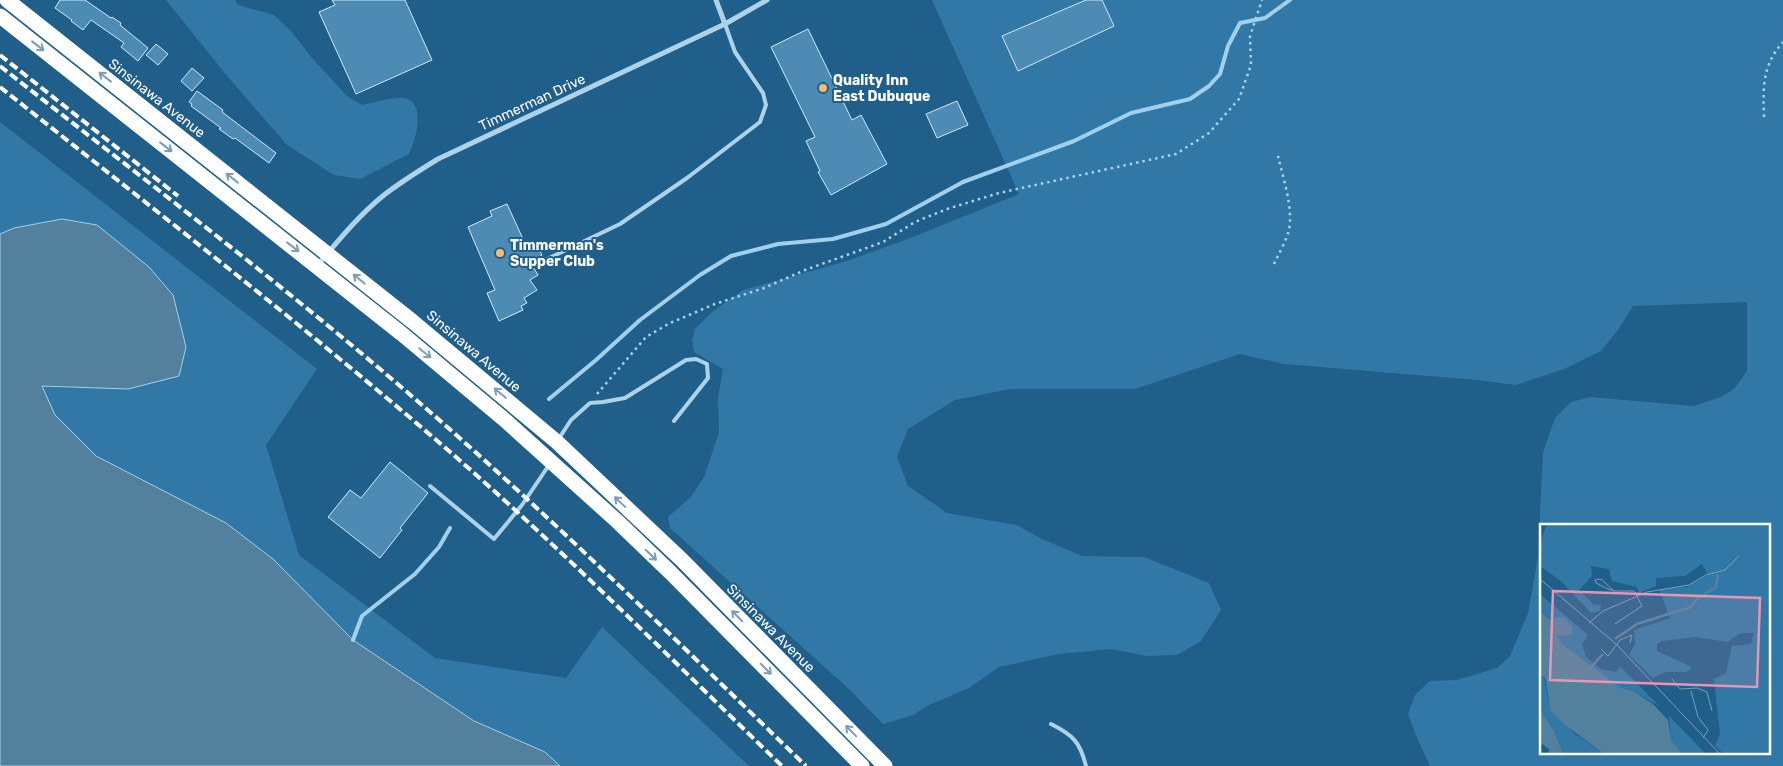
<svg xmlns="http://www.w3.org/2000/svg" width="1783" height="766" font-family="Rubik,sans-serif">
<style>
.green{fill:#3178a6;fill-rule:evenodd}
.water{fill:#53809d;stroke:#a1d0ec}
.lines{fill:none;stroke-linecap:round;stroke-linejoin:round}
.stream{stroke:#a1d0ec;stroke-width:4}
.building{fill:#4d8bb4;stroke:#d2e9f8}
.path{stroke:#add3eb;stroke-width:2.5;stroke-dasharray:2.5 4;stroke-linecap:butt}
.lane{stroke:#add3eb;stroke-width:4}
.street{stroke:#add3eb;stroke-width:5}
.highway{stroke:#fff;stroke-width:15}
.rail{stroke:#fff;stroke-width:4;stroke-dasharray:9 4;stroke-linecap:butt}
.oneway{stroke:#7a9fb9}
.poi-dot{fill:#f8bb6e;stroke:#215f8b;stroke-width:2}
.labels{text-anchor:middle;stroke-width:4;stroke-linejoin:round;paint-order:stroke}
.poi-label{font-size:14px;font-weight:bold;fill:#fff;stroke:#215f8b;text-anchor:start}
.street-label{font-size:14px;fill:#fff;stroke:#215f8b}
.inset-river{fill:none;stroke:#53809d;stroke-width:2.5}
.inset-road{fill:none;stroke:#7a9fb9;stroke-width:1}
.view{fill:#e497b5;fill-opacity:0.15;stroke:#e497b5;stroke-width:2.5}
.inset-edge{fill:none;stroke:#fff;stroke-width:2.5}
</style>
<rect width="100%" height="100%" fill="#215f8b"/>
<!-- green -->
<path class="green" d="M166,0H235L238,5L274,15L291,31L311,57L347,96L362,105C372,103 396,96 405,98C427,104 415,141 409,154L360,179L334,175L287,145L228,77Z
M932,0H1783V766H1430L1417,738L1408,714L1415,695L1430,681L1457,680L1497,668L1510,656L1528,613L1538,557L1543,452L1555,418L1571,402L1590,397L1693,406L1721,397L1734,389L1747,371V302L1633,306L1618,330L1601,351L1564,369L1516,385L1477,380L1284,364L1240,354L1135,389H1010L955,400L908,429L897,457L908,486L947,513L1016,525L1042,539L1082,556L1144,557L1209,583L1221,610L1201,641L1177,655L1147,656L1111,649L1059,654L999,667L969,688L929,705L913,715L883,724L850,690L670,528L668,517L691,497L704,477L719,432L718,398L723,369L694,352L692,340L695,329L712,312L743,290L847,261L908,239L1019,194ZM1542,525H1769V752H1542Z
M0,122L317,369L266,445L299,555L435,658L566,678L602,627L749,766H560L545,752L474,721L353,640L273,559L226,523L96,456L55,415L42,386L128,389L186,347L173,295L149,267L62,219L14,228L0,234Z"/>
<!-- water -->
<path class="water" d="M62,219L97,225L149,267L173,295L186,347L179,376L128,389L42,386L55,415L96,456L226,523L273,559L353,640L474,721L545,752L560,766H0V234L14,228Z"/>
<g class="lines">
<!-- stream -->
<path class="stream" d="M549,399L596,360L640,320L700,275L731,256L778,244L833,239L886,224L963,182L1074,141L1131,113L1190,99L1209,86L1220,74L1228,46L1240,23L1265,18L1290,0
M353,640L362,616L415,574L439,547L450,528"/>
</g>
<!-- building -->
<path class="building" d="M60,0H85L111,18L112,17L121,23L120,25L148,48L138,61L121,47L124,43L91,20L83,30L71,21L72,20L55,8Z
M332,0H405L432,60L356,94L319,12L335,5Z
M1086,0H1102L1114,26L1018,71L1002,36Z
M808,29L852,120L861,115L887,164L831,195L818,172L820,171L806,141L815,137L771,47Z
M156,44L168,54L158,65L146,55Z
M192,68L204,78L192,91L181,81Z
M197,91L223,110L222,112L276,153L269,163L235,138L233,139L219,129L221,128L191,106L192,104L189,102Z
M957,101L968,125L937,138L926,114Z
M507,204L528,250L537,246L542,255L530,262L538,275L530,280L537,290L524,298L527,303L521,306L523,310L499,321L487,293L495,290L468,227L492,216L490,211Z
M390,462L428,493L400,528L402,530L380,558L328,517L350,490L361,498Z"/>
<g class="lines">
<!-- path -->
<path class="path" d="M1764,117C1763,87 1762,66 1783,42
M1274,264C1280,251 1289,237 1290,223C1291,200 1283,178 1278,156
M597,394L646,337L670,323L715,304L764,288L805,270L883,242L915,222L947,209L999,193L1176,154L1209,133L1239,99L1251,65L1250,36L1262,0"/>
<!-- lane -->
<path class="lane" d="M541,262L620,224L687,178L760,122L766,105L763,93L735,52L725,24
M558,440L571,420L590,403L603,402L625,398L686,360L696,359L707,364L708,378L674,421
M430,486L494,539L522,505L549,465
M1051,724C1073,735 1080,742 1086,766"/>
<!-- street -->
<path class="street" d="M716,0L725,24
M317,266C338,241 358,216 384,195C401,182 420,170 438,159L725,24L767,0"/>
<!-- highway -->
<path class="highway" d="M7,0L412,321L557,442L682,560L885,766
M0,16L402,334L506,421L618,522L671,573L862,766"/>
<!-- rail -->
<path class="rail" d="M0,55L178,196
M0,66C156,189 315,309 463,441C581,546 693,657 806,766
M0,87C151,207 303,325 449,451C564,551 672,660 782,766"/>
</g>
<!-- one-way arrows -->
<defs><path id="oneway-shaft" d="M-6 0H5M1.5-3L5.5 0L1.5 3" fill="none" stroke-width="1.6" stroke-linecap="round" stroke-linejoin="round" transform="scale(1.25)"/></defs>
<g class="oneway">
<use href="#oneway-shaft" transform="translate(38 46) rotate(38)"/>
<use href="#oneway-shaft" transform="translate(105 77) rotate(-142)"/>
<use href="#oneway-shaft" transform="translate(166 147) rotate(38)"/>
<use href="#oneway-shaft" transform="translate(232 178) rotate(-142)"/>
<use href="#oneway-shaft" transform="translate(293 247) rotate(38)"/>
<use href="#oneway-shaft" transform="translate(359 279) rotate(-141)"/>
<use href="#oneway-shaft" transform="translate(425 353) rotate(39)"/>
<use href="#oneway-shaft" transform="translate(500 393) rotate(-140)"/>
<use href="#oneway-shaft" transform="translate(620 502) rotate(-137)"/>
<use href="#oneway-shaft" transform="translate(651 555) rotate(44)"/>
<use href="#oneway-shaft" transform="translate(737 616) rotate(-135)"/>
<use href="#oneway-shaft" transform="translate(766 669) rotate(45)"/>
<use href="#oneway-shaft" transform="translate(851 731) rotate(-134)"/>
</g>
<!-- markers -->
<g class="poi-dot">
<circle cx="823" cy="88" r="5"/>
<circle cx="500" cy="253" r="5"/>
</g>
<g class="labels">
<!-- poi labels -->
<g class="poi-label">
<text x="833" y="85">Quality Inn<tspan x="833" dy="16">East Dubuque</tspan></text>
<text x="510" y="250">Timmerman's<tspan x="510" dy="16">Supper Club</tspan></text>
</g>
<!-- street labels -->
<g class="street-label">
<text transform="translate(157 98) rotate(38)" y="5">Sinsinawa Avenue</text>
<text transform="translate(532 102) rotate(-25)" y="5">Timmerman Drive</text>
<text transform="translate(474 351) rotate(40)" y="5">Sinsinawa Avenue</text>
<text transform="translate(771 628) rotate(45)" y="5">Sinsinawa Avenue</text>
</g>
</g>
<!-- overview -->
<g transform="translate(1540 524)">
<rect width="230" height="230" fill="#215f8b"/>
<path d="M7,0H230V230H184L175,222L180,210L174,155L186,149L192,122L211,120L214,109H201L187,118L156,113L122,117L117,120V127L152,143L147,148H126L113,154L89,131L95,120L94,106L130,94L119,65L146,63L168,51L162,40L145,52L116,54V62L99,69L97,63L72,57L69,45L51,42L52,52L39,66L53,80L61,81L60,87L51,89L21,57L0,42V19ZM0,70L48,111L42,120L46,133L61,145L76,148L80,142L119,182L93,167L81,165L22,120L16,112L14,93L9,95L0,88ZM4,152L10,186L35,210L64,230H23L14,207L0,186V153ZM129,192L166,230H142L135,223L131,216Z" fill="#3178a6"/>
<path d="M0,88L9,95L23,93L32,102V111L17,112L22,120L81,164L93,167L113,180L128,196L131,216L142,230H64L25,201L10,186L6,157L4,152L0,153ZM0,186L14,207L23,230H7L10,226L0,218Z" fill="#53809d"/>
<path class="inset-river" d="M75,115L97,100L151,83L157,75L176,63L178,50M51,143L63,130"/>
<path class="inset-road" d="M0,55L76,120L180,230M73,66L61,55L55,56L56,59L68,65L75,67H94L102,82L75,100M49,99L63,87L107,68L149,61L166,51L185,46L199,32M61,125L68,132L80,116L92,111L90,119M132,155L140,165L157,164L167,168L172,187M151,167L158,193L168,206L163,214"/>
<path class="view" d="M13,67L220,74L217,163L10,156Z"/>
<rect width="230" height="230" class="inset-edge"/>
</g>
</svg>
